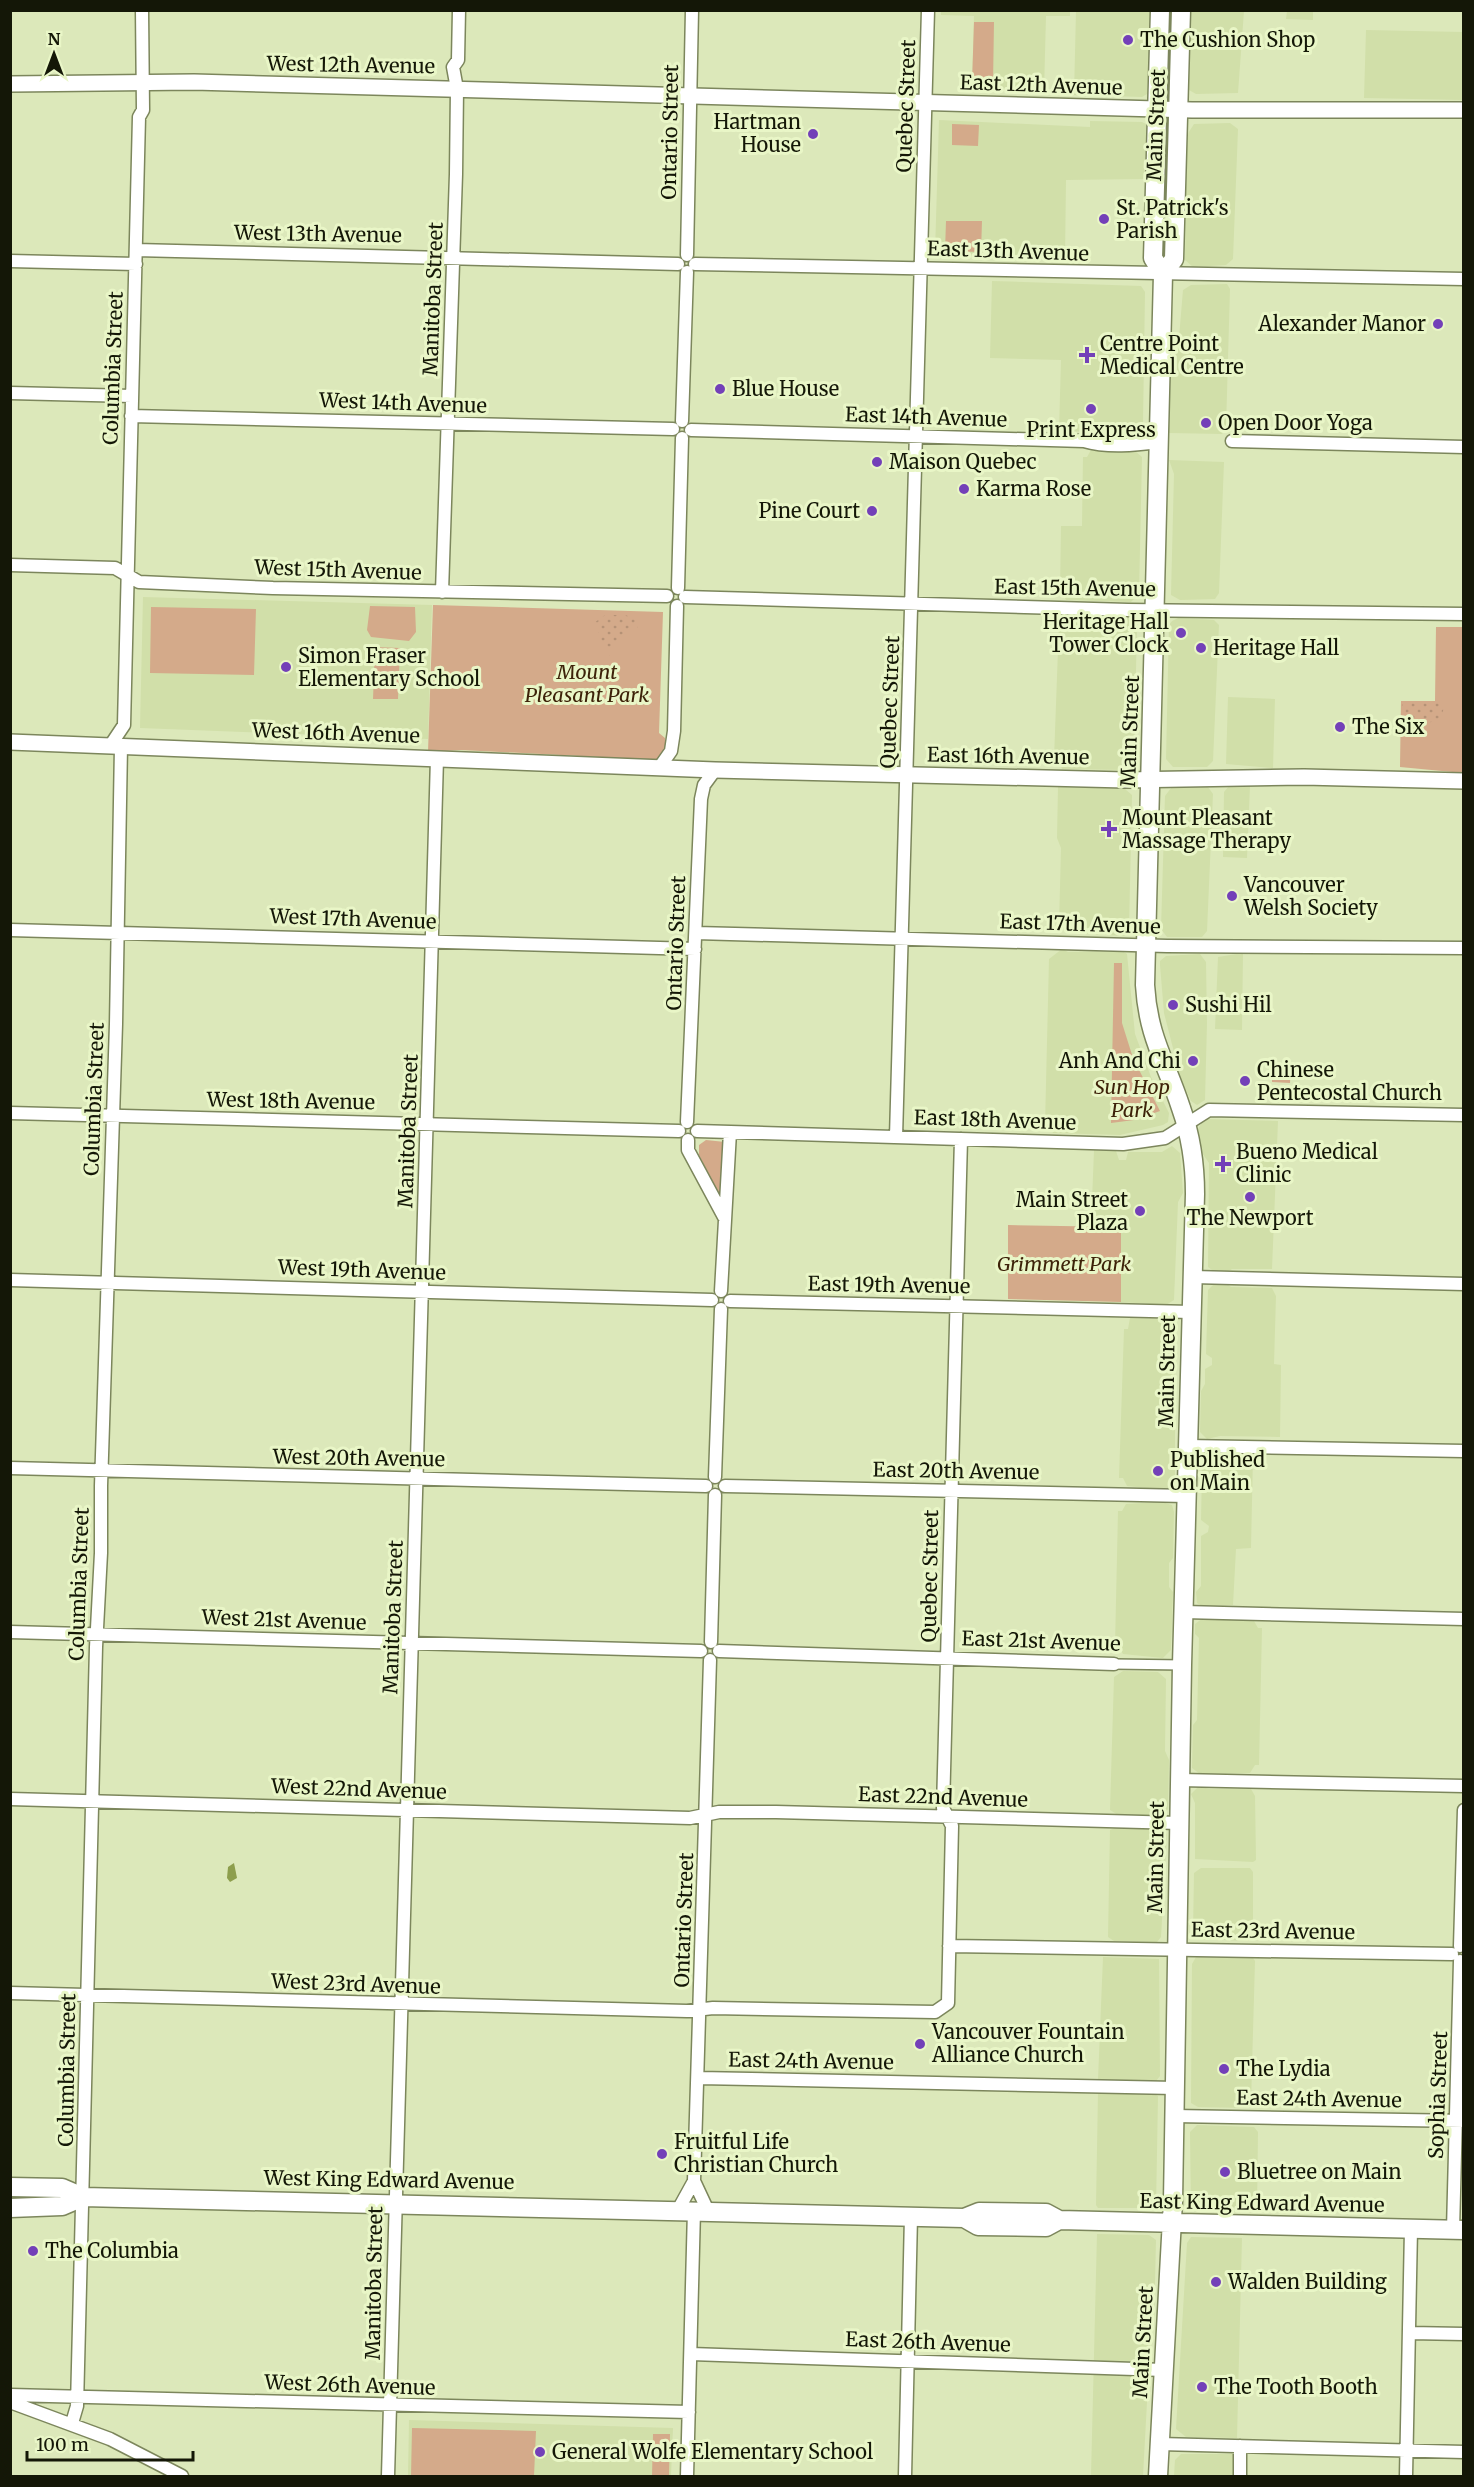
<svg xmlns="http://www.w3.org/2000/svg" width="1474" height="2487" font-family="Merriweather,serif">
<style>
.built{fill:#d1dfa9}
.park{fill:#d4aa8a}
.garden{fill:url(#garden-dots)}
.water{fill:#8d9e4d}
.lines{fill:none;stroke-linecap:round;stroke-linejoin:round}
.pedestrian-casing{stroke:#7c865c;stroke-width:12}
.minor-casing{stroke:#7c865c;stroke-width:15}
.tertiary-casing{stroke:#7c865c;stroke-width:18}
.secondary-casing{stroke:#7c865c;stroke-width:21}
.pedestrian{stroke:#fff;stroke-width:9}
.minor{stroke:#fff;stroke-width:12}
.tertiary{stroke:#fff;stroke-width:15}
.secondary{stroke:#fff;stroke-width:18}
.poi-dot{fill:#7340b8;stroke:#e9f6c7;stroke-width:2}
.labels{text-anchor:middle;stroke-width:6;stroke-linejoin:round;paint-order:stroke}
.poi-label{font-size:20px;fill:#141707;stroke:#e9f6c7;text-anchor:start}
.street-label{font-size:20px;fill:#141707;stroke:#e9f6c7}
.park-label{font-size:20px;font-style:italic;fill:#3d2209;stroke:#e9f6c7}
</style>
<defs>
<pattern id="garden-dots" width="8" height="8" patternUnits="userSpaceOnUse" patternTransform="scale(1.5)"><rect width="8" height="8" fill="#d4aa8a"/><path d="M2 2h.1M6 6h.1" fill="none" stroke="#b59276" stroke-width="1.8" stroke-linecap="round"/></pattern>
</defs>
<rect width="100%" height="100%" fill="#dce8ba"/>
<!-- built -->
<path class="built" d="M941,10L1070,11V16H1046L1044,91L972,89L974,16L941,15Z
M1076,11H1151L1147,94L1142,97L1074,95Z
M1190,11H1244L1238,93L1196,94L1189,90Z
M1287,11H1313V20L1286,19Z
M1366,30L1463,32V100L1364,98Z
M939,120L1090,127V121L1142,122L1146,124L1147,130L1144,179L1066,180L1065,258L939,256L935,252Z
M1194,124L1230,123L1238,129L1233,259L1226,265L1193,267L1185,260L1187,135Z
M992,281L1141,286L1145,292L1143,423L1141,431L1135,433L1059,431L1061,360L990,358Z
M1227,284L1230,289L1226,428L1222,434L1169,433L1171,364L1178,350L1183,290L1191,285Z
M1091,450L1135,451L1142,457L1139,594L1131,602L1066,600L1063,594L1060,593L1061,526H1082L1083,457H1087Z
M1169,460L1224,462L1219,593L1215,599L1180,600L1171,595L1174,474Z
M143,597L432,605L428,739L140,728Z
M1066,617L1131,618L1137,624L1134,763L1129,770L1062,769L1059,759H1054L1059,622L1063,623Z
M1178,618L1214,620L1219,625L1213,761L1207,767H1173L1166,759L1169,625L1172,621Z
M1228,697L1275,699L1273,768L1226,764Z
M1250,786L1247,858L1223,857L1224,792L1229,786Z
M1058,787L1125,789L1132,795L1129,928L1125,936L1066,933L1063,927L1059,926L1061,848L1057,838Z
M1208,787L1213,794L1207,931L1202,937H1167L1161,929L1165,796L1171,788Z
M1062,949L1068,952L1122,951L1127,954L1135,1034L1151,1077L1169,1113L1168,1122L1163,1125L1120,1135L1053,1133L1049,1125H1045L1049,959Z
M1243,953L1242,1030L1215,1029L1218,957Z
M1200,954L1206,962L1207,1023L1205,1100L1197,1105L1191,1101L1173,1062L1175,1056L1164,1013L1160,965V961L1166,956Z
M1204,1119L1278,1121L1272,1269H1232L1227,1272H1215L1208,1267L1209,1163L1202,1153L1198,1129Z
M1172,1146L1180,1153L1183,1193L1178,1202L1174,1300L1166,1305L1121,1302V1228L1091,1227L1094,1150L1116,1151L1119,1160H1126L1128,1152H1162Z
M1215,1283L1227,1284L1231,1287L1272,1288L1276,1296L1274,1364L1281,1365L1280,1437L1220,1436L1207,1439L1200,1432L1201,1391L1205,1384V1369L1212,1365V1358L1206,1354L1208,1290Z
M1130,1318L1167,1319L1175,1325V1482L1171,1488L1166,1490L1127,1486L1123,1478H1119L1124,1329H1128Z
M1215,1451L1218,1454L1253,1455L1251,1548L1236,1549L1233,1605L1202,1606L1197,1603L1196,1592L1201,1586V1536L1208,1532L1209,1526L1201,1520L1202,1471L1199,1466L1200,1456L1204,1452Z
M1162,1502L1172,1505L1174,1512L1173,1558L1169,1563V1587L1173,1592L1171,1650L1163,1658L1123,1654L1118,1646H1115L1118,1511H1122L1126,1504Z
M1203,1618L1254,1621L1258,1628H1262L1259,1765H1255L1250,1773L1200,1774L1192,1768L1193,1725L1197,1720L1199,1638L1195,1634V1624Z
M1123,1671L1158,1672L1166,1679L1165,1751L1169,1760L1168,1809L1163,1815H1118L1110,1810L1114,1677Z
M1199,1786L1209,1789H1251L1255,1796L1256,1860L1253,1862L1195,1859V1803L1191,1794Z
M1117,1827L1160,1829L1167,1834L1161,1937L1157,1942L1114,1941L1108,1937L1110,1830Z
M1201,1868H1250L1253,1872V1939L1250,1941L1199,1939L1193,1933L1194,1873Z
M1103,1957L1159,1959L1160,2076L1156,2081L1098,2080Z
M1196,1957L1253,1958L1255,1961L1251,2103L1247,2108L1198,2107L1191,2103L1192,1964Z
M1098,2092L1154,2094L1158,2096L1156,2208H1098L1096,2205Z
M1197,2125L1254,2127L1258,2132L1257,2212L1197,2211L1191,2208L1190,2132Z
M1097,2234L1149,2235L1156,2240L1154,2324L1151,2328L1143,2476H1091Z
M1191,2237L1242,2238L1237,2438L1186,2437L1176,2429L1187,2243Z
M409,2420L673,2428L671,2476H408Z
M1181,2454H1233L1237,2458L1236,2476H1174L1175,2460Z"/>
<!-- park -->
<path class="park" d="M974,22H994L993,84L972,83Z
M952,124L979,125L978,146L952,145Z
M946,221H982L981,252L945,251Z
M433,605L663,612L659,733L665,738L666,753L659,760L461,750L428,752Z
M370,606L415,607L416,632L409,641L371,637L367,630Z
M151,607L256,609L254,675L150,673Z
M1436,627H1463V773L1400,767L1401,701H1435Z
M375,647L400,648L398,699H373Z
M1114,963H1122V1023L1133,1058L1160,1111L1134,1120L1111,1123Z
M1272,1063H1291L1290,1083L1272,1082Z
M706,1140L725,1142L720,1196L699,1155V1145Z
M1008,1225L1121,1227V1302L1008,1299Z
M412,2428L536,2431L534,2476H411Z
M653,2434H670L669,2476H652Z"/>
<!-- garden -->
<path class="garden" d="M605,615H625L634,618L638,628C624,634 617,642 610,656C599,646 602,634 594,623Z
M1402,703H1446L1439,721L1401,726Z"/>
<!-- water -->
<path class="water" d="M234,1863L237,1878L230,1882L227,1878L228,1867Z"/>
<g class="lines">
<defs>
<path id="pedestrian" d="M1114,1664L1182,1665"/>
<path id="minor" d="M136,250L678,264
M687,255L692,10
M10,261L136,264
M695,264L1464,279
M10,393L132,396
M131,416L673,429
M682,421L687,272
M691,430L1084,441C1108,448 1135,445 1159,442
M1232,441L1464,447
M10,565L115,568L139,582L273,588L667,596
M678,588L682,438
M442,592L456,174L457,89L453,67L458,60L459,10
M685,597L1128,610L1464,614
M110,746L124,725L139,117L143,110L142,10
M659,768L671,751L674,731L677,606
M10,930L695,949
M696,933L1167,946L1464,948
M10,1113L679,1131
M687,1122L701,799L704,785L715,770
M697,1131L1123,1144L1165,1138L1209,1110L1464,1115
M896,1137L928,10
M688,1140V1150L724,1217
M1193,1277L1464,1284
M10,1280L712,1300
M721,1291L730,1132
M730,1301L1191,1312
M1188,1446L1464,1451
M10,1468L706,1486
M715,1477L721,1309
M725,1486L1186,1496
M1184,1612L1464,1619
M10,1632L701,1651
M711,1642L715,1495
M719,1651L1114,1664
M1180,1780L1464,1786
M10,1799L690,1818L719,1812H776L1179,1823
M949,1946L1452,1954
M1460,1946L1464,1810
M10,1993L687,2011L713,2008L935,2012L948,2003L952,1826L943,1808L961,1139
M699,2078L1175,2088
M1175,2116L1464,2121
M694,2181L708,2211
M678,2210L694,2181L710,1660
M1453,2230L1460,1961
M1410,2333L1464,2334
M691,2354L1164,2370
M10,2395L689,2412
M10,2402L110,2439L182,2476
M72,2423L77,2406L96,1647L101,1553V1486L116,1024L121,746
M1160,2444L1464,2452
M1240,2446V2476
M388,2476L437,758
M687,2476L694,2210
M905,2476L911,2216
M1406,2476L1411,2229"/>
<path id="tertiary" d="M10,84L194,82L1192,110H1464
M10,742L715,770L1125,780L1304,777L1464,781"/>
<path id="secondary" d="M1163,274L1174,259L1181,10
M10,2187L62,2188L83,2197L964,2218L979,2212L1046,2213L1059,2220
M10,2208L62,2206L83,2197
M964,2218L978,2226L1046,2227L1059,2220L1464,2230
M1158,2476L1173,2201L1182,1665L1195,1194C1195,1165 1191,1136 1181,1108C1166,1062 1148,1037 1145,985L1163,274L1153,258L1160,10"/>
</defs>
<!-- pedestrian casing -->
<use href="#pedestrian" class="pedestrian-casing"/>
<!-- minor casing -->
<use href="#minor" class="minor-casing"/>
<!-- tertiary casing -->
<use href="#tertiary" class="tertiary-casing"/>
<!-- secondary casing -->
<use href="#secondary" class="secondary-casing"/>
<!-- pedestrian -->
<use href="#pedestrian" class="pedestrian"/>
<!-- minor -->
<use href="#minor" class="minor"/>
<!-- tertiary -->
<use href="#tertiary" class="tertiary"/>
<!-- secondary -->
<use href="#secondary" class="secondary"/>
</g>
<!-- markers -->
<g class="poi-dot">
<circle cx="1128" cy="40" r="6"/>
<circle cx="813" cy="134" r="6"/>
<circle cx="1104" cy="219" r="6"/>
<circle cx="1438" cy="324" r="6"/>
<path d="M1084 346h6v6h6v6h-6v6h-6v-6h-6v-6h6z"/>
<circle cx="720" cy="389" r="6"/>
<circle cx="1091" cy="409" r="6"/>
<circle cx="1206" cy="423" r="6"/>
<circle cx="877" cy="462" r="6"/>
<circle cx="964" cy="489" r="6"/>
<circle cx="872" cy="511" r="6"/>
<circle cx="1181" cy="633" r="6"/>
<circle cx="1201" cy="648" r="6"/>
<circle cx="286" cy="667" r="6"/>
<circle cx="1340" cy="727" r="6"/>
<path d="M1106 820h6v6h6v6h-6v6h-6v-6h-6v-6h6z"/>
<circle cx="1232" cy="896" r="6"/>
<circle cx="1173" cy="1005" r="6"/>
<circle cx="1193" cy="1061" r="6"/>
<circle cx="1245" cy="1081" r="6"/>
<path d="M1220 1155h6v6h6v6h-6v6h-6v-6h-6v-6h6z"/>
<circle cx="1250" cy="1197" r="6"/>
<circle cx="1140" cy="1211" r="6"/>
<circle cx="1158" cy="1471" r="6"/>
<circle cx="920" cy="2044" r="6"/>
<circle cx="1224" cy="2069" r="6"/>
<circle cx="662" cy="2154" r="6"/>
<circle cx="1225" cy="2172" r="6"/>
<circle cx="33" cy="2251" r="6"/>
<circle cx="1216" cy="2282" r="6"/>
<circle cx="1202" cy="2387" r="6"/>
<circle cx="540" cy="2452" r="6"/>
</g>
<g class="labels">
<!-- poi labels -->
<g class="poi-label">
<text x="1140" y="47">The Cushion Shop</text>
<text x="801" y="129" text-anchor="end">Hartman<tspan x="801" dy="23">House</tspan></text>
<text x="1116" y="215">St. Patrick's<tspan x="1116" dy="23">Parish</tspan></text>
<text x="1426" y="331" text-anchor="end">Alexander Manor</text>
<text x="1100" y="351">Centre Point<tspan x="1100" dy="23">Medical Centre</tspan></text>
<text x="732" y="396">Blue House</text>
<text x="1218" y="430">Open Door Yoga</text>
<text x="1091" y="437" text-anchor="middle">Print Express</text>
<text x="889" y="469">Maison Quebec</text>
<text x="976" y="496">Karma Rose</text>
<text x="860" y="518" text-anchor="end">Pine Court</text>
<text x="1169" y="629" text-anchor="end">Heritage Hall<tspan x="1169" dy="23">Tower Clock</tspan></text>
<text x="1213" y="655">Heritage Hall</text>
<text x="298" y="663">Simon Fraser<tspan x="298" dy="23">Elementary School</tspan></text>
<text x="1352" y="734">The Six</text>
<text x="1122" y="825">Mount Pleasant<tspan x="1122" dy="23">Massage Therapy</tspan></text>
<text x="1244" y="892">Vancouver<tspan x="1244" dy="23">Welsh Society</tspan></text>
<text x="1185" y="1012">Sushi Hil</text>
<text x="1181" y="1068" text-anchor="end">Anh And Chi</text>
<text x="1257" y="1077">Chinese<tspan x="1257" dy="23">Pentecostal Church</tspan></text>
<text x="1236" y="1159">Bueno Medical<tspan x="1236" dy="23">Clinic</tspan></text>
<text x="1128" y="1207" text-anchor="end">Main Street<tspan x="1128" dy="23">Plaza</tspan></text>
<text x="1250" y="1225" text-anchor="middle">The Newport</text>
<text x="1170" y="1467">Published<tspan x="1170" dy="23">on Main</tspan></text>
<text x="932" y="2039">Vancouver Fountain<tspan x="932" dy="23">Alliance Church</tspan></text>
<text x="1236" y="2076">The Lydia</text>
<text x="674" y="2149">Fruitful Life<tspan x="674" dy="23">Christian Church</tspan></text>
<text x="1237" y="2179">Bluetree on Main</text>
<text x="45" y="2258">The Columbia</text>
<text x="1228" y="2289">Walden Building</text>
<text x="1214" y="2394">The Tooth Booth</text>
<text x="552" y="2459">General Wolfe Elementary School</text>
</g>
<!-- street labels -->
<g class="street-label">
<text transform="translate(351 65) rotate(1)" y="7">West 12th Avenue</text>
<text transform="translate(1041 85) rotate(2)" y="7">East 12th Avenue</text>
<text transform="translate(906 106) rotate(-88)" y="7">Quebec Street</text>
<text transform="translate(1156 125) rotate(-88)" y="7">Main Street</text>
<text transform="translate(670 132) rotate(-89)" y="7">Ontario Street</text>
<text transform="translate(318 234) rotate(1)" y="7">West 13th Avenue</text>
<text transform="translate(1008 251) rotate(2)" y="7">East 13th Avenue</text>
<text transform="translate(433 299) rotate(-88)" y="7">Manitoba Street</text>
<text transform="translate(113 368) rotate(-88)" y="7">Columbia Street</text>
<text transform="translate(403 403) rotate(2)" y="7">West 14th Avenue</text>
<text transform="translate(926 417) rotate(2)" y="7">East 14th Avenue</text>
<text transform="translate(338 570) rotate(2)" y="7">West 15th Avenue</text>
<text transform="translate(1075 588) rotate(1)" y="7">East 15th Avenue</text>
<text transform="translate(890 702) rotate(-88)" y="7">Quebec Street</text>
<text transform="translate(1130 731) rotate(-88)" y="7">Main Street</text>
<text transform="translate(336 733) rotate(2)" y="7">West 16th Avenue</text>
<text transform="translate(1008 756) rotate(1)" y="7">East 16th Avenue</text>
<text transform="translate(353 919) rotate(2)" y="7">West 17th Avenue</text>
<text transform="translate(1080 924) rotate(2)" y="7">East 17th Avenue</text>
<text transform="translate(676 943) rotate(-88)" y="7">Ontario Street</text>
<text transform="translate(94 1099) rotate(-88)" y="7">Columbia Street</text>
<text transform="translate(291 1101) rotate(1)" y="7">West 18th Avenue</text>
<text transform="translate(995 1120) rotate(2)" y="7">East 18th Avenue</text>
<text transform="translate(408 1131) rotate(-88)" y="7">Manitoba Street</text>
<text transform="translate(362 1270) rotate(2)" y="7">West 19th Avenue</text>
<text transform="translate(889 1285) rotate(1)" y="7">East 19th Avenue</text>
<text transform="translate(1167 1371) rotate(-89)" y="7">Main Street</text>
<text transform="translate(359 1458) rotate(1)" y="7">West 20th Avenue</text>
<text transform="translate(956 1471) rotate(1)" y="7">East 20th Avenue</text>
<text transform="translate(930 1576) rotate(-89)" y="7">Quebec Street</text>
<text transform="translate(79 1584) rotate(-88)" y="7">Columbia Street</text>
<text transform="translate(393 1617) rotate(-88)" y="7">Manitoba Street</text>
<text transform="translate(284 1620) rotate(2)" y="7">West 21st Avenue</text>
<text transform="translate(1041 1641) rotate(2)" y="7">East 21st Avenue</text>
<text transform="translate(359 1789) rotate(2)" y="7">West 22nd Avenue</text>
<text transform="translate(943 1797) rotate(2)" y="7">East 22nd Avenue</text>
<text transform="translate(1156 1857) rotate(-89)" y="7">Main Street</text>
<text transform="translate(684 1920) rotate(-88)" y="7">Ontario Street</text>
<text transform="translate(1273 1931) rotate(1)" y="7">East 23rd Avenue</text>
<text transform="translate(356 1984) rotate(2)" y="7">West 23rd Avenue</text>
<text transform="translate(811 2061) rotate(1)" y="7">East 24th Avenue</text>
<text transform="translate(67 2070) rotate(-89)" y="7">Columbia Street</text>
<text transform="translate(1438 2095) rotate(-88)" y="7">Sophia Street</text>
<text transform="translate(1319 2099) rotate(1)" y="7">East 24th Avenue</text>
<text transform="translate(389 2180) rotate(1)" y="7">West King Edward Avenue</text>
<text transform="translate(1262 2203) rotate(1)" y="7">East King Edward Avenue</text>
<text transform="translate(374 2283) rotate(-89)" y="7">Manitoba Street</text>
<text transform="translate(928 2342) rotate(2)" y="7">East 26th Avenue</text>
<text transform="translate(1143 2342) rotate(-87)" y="7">Main Street</text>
<text transform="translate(350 2385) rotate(2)" y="7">West 26th Avenue</text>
</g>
<!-- park labels -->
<g class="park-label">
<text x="587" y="679">Mount<tspan x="587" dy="23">Pleasant Park</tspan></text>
<text x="1132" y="1094">Sun Hop<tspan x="1132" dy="23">Park</tspan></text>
<text x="1064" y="1271">Grimmett Park</text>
</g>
</g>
<!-- border -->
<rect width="1474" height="2487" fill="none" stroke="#141707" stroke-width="24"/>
<!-- north arrow -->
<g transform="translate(54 54)" stroke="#e9f6c7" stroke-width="4.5" paint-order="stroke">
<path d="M0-4.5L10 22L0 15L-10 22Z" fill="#141707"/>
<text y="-9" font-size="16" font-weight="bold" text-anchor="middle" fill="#141707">N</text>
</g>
<!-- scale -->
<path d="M27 2451v9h166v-9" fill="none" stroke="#141707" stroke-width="3"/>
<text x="36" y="2451" font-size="18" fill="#141707" stroke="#e9f6c7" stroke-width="4.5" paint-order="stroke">100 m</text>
</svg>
